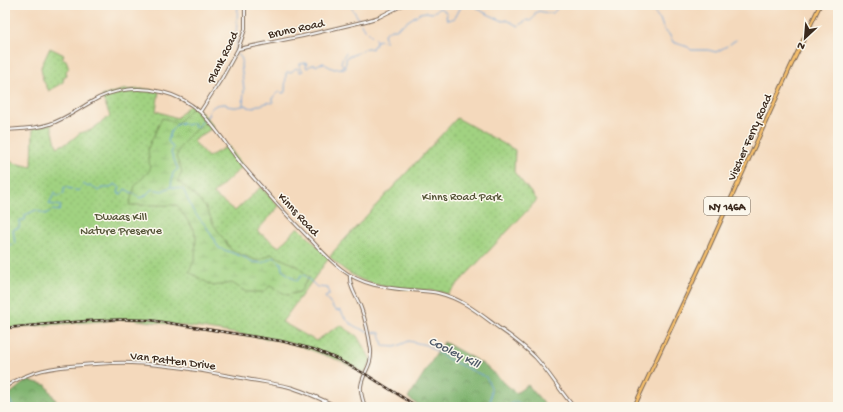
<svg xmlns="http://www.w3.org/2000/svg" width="843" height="412" font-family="'Gochi Hand',sans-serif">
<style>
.grass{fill:url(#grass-dots);stroke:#6e7e50}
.forest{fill:url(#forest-crowns);stroke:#5e6f46}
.wetland{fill:url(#wetland-marsh);stroke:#6e7e50}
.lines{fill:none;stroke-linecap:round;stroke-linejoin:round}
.stream{stroke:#6a9fd6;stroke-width:1}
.minor-casing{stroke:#7c6755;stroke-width:4}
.major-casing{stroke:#7c6755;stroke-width:4.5}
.minor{stroke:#fff;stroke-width:2}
.major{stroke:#f7c06c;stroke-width:2.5}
.rail-casing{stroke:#3b2a1e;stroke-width:2.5}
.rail{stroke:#fbf7ec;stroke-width:1;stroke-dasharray:3;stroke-linecap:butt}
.labels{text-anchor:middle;stroke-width:3;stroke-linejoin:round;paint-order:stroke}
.shield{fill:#fbf7ec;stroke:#75685c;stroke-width:1}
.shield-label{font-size:11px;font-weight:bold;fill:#3b2a1e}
.street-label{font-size:12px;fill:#3b2a1e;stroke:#fbf7ec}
.park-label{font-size:12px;fill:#545437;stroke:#fbf7ec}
.water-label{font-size:13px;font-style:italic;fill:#4e5968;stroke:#fbf7ec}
</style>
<defs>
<pattern id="grass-dots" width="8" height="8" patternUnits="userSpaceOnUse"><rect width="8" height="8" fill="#a1d281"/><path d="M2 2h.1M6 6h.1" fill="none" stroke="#8cb46f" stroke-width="1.8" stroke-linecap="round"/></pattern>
<pattern id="forest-crowns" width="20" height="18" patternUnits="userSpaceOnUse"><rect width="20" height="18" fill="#80b46f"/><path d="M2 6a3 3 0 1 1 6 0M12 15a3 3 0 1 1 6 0" fill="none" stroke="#6a935b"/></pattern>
<pattern id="wetland-marsh" width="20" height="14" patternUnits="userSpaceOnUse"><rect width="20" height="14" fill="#a1d281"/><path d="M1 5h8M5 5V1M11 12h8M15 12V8" fill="none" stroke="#8cb46f"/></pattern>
</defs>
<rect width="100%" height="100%" fill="#fbf7ec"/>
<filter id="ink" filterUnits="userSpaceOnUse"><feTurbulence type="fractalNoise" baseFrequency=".025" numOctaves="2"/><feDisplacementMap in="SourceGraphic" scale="8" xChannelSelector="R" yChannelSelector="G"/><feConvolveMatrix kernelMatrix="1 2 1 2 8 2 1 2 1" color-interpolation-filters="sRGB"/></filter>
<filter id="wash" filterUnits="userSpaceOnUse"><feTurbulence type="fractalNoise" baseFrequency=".012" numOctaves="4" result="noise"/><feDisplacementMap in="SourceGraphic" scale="16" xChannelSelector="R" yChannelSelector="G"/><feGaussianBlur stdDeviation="0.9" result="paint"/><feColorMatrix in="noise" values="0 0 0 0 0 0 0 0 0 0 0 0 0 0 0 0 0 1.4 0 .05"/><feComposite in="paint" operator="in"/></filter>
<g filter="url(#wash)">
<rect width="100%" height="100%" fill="#f4d9bc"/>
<!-- grass -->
<path class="grass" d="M50,48L64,55L62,58L66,60L69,68L66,71L67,75L64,77L63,82L49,91L43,80L41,67Z
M145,89L159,91L156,111L177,118L190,104L203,114L214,127L193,141L208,157L228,146L243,166L213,194L235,211L261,187L279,206L257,231L279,247L298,227L329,258L282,322L316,341L340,325L357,336L371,360L365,373L338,360L303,347L283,341L201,328L130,319L5,328V159L14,163L32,167L33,128L51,124L57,147L69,142L80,133L91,130L110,116L102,96L123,90Z
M457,118L515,150L514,172L537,200L448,294C431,289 414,290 396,288C368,285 350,277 330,257L334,251Z"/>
<!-- forest -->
<path class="forest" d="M444,342L483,364L516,393L528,385L547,407H422L408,398Z
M27,380L46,385L60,407H5V398Z"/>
<!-- wetland -->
<path class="wetland" d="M191,109L206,123L189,135L179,149L176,157L182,171L178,181L194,195L206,208L214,225L231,250L258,261L271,254L297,266L309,277L300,292L287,295L270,286L264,292H246L232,283L213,286L189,272L195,258L196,238L194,230L177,205H129L135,186L150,170L148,148L162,118L178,122Z"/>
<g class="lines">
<!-- stream -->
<path class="stream" d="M350,5L360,21
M470,5L475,6L483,12L503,21L507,20L518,26L527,20L530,21C533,19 535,16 535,13L539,11L547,13H553L556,10L558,5
M650,5L657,16L660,19L664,30L669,34L673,42L688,47L691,50H708L716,52L727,46
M361,24L362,26L377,41
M730,44L736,40
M235,51L237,45L236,36L238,5
M238,54L242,59L241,65L244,89L243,105
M343,65L341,63C342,59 343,56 346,53
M341,68L344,69L346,68L345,66
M171,187L173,173L178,169L171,153L173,148L168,141L171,131L176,125L182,123L186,125L194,123L195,125L194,126L195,128L199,126L203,119L208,116C210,106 216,104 226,104L227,106C236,108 237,107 247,105L248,107L253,108L257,105C263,106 265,101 273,103V97L278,92L284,93L285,91L286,73L288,72L290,73L296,68L298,69L300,72L303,71L300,67V64L305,63L307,64L306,67L307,68L310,66L315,64L316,66L319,64L324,63L326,65L334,69L341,68L343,65L344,66L346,63V58C350,55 355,55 359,52C364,50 365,46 372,49L373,46L376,45L375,42L380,40L383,41H386L384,34L391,29H396L420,13L426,12L432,13L440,8L446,12L447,15L446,17L447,19L449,20L451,19L455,18L462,5
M5,244L6,245H11L15,243L13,229L19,228L20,220H25V215L36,210L45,214L53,210L59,211L61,206L49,204L55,192L57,197L64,193V187L79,191L83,184L88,187L91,185L98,191L102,188H110L114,184L120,187L118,193L121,194L125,189L134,194L140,198L145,196L152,189L162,191L171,187L183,189L193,211L206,226L219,248L246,258L253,262L262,263L274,257L281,263L282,270L297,281L303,274L317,287L328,288L329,295L325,297L335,310L341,311C348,327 365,332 380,333L383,346L395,347L409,341L426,345L448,359L486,377L491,387L490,407
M5,395L10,400L13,407L16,406L18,407
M507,407L515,401L521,404V407"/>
</g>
</g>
<g filter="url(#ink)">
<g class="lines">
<defs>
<path id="minor" d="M238,49L303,36L366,21L379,17L403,5
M200,112L222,78L238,49L243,35L245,29V5
M5,130C20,129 36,129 50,124C65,119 77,110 91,102C112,89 138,86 162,92C205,102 218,136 243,166C265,191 287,216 310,239C320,249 329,260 341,269C361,285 386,288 410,290C420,291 429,291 438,293C463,299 480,314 499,328C512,337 524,346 535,357C549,372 560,391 574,407
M350,276C349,287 357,297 361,308C366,321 369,336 371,350C372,367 363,372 361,386C360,393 363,400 365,407
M5,387C30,370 53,367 82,365C99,364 115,362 131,363C166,364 202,371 236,377C255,381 275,383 293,388C308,393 323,400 338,407"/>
<path id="major" d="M634,407L706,254L790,68L820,5"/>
</defs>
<!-- minor casing -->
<use href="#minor" class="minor-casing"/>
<!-- major casing -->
<use href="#major" class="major-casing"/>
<!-- minor -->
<use href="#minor" class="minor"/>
<!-- major -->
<use href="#major" class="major"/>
<defs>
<path id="rail" d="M5,328C53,324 101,318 150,320L281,341L313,349L337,359L367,375L418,407"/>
</defs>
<!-- rail casing -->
<use href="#rail" class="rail-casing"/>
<!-- rail -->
<use href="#rail" class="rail"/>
</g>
</g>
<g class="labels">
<!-- shield labels -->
<rect class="shield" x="704" y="197" width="46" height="18" rx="3"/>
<g class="shield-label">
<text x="727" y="210">NY 146A</text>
</g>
<!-- street labels -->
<g class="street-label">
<text transform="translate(296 28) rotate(-12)" y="4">Bruno Road</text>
<text transform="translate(222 57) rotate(-64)" y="4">Plank Road</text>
<text transform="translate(749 137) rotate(-66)" y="4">Vischer Ferry Road</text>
<text transform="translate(299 214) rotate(47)" y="4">Kinns Road</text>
<text transform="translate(173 360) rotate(7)" y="4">Van Patten Drive</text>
</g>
<!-- park labels -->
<g class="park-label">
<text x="462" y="200">Kinns Road Park</text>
<text x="121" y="220">Dwaas Kill<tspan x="121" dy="14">Nature Preserve</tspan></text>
</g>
<!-- water labels -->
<g class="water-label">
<text transform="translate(455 351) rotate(27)" y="5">Cooley Kill</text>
</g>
</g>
<!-- margin -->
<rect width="843" height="412" fill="none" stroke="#fbf7ec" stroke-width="20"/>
<!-- north arrow -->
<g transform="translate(805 38) rotate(206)" stroke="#fbf7ec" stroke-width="3" paint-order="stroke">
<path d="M0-3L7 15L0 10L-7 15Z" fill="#3b2a1e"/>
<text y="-6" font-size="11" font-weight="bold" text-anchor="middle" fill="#3b2a1e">N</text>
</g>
</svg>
